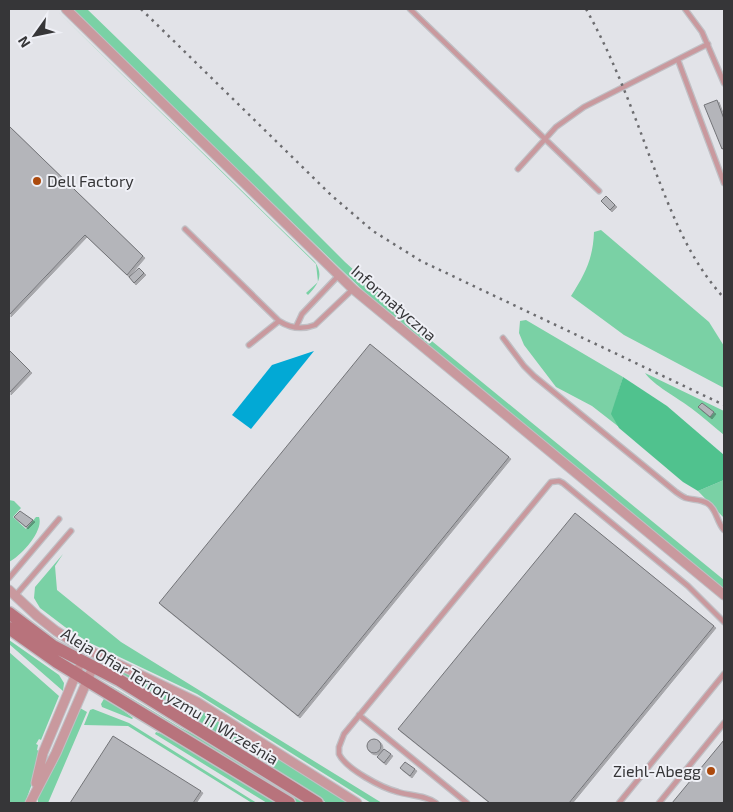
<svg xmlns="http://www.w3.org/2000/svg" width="733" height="812" font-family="'Exo 2',sans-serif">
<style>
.green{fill:#7ad1a5}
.forest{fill:#50c28e}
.water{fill:#02a9d5}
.building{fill:#b4b5ba;stroke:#737478;filter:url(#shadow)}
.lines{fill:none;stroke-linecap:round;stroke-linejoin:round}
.lane-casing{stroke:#c0c0c5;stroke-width:7}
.street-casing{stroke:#c0c0c5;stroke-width:11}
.secondary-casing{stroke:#c0c0c5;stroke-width:15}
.lane{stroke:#c9999e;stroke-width:4.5}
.street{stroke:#c9999e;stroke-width:9}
.secondary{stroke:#b8737c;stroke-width:12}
.rail{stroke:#6c6c6f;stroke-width:2.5;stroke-dasharray:2.5 5;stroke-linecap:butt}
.poi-dot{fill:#ac4a0d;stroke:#eff0f6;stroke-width:2}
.labels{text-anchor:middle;stroke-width:4;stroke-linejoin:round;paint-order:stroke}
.poi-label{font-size:16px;fill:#363638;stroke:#eff0f6;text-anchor:start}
.street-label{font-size:16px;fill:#363638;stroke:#eff0f6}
</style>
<defs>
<filter id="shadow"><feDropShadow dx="2" dy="2" stdDeviation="0" flood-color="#0004"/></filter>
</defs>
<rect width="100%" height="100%" fill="#e2e3e8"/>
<!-- green -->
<path class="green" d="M55,9L315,262C324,275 318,285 308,295L306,293L318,282L316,264Z
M71,9H87L259,176L345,262L433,342L724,580V590L374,301Z
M601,230L709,322L724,346V388L624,335L571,296C585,274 593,259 594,232Z
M526,320L623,377L612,414L619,427L592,406L556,387L524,345L519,333L520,321Z
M645,373L724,411V435C713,426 703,417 691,408C679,399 652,384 645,373Z
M724,480V518L698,491Z
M9,500L14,501L21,508L13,517L26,529L36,517H39C44,531 21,556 9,562Z
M63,554L55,566L57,590L121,642L382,803H371L197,694L88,642L65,627L40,608L34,598L35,587Z
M9,640L59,675L64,683L63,691L9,644Z
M9,652L59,696L41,740L39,739L36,744L38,745L37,750L39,751L33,781L25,803H9Z
M120,670L178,697L205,712L349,803H327L119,674Z
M111,686L181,728L222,749L309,803H297L110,689Z
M105,697L133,718L132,719L102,707L101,704Z
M80,708L87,712L48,803H38V797L56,764Z
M93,709L129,723L257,803H252L128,726L84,725L90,710Z
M156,732L169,736L278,803H267L155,734Z"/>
<!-- forest -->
<path class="forest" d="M623,377L667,406L724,455V480L698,491L683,482L619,428L611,414Z"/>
<!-- water -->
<path class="water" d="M314,351L251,429L232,415L272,365Z"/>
<!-- building -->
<path class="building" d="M717,100L724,119V148L722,149L704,105Z
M9,126L143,256L127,275L85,235L9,315Z
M606,196L615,205L610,210L601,201Z
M139,268L144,273L134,283L129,277Z
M370,344L509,457L298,716L159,603Z
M9,350L30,371L9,393Z
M702,403L714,412L710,417L698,407Z
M20,511L33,520L26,527L14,517Z
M575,513L714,626L569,803H490L398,729Z
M113,736L201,791L193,803H70Z
M367 746a7 7 0 1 1 14 0a7 7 0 1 1-14 0Z
M724,740V803H672Z
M384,749L391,754L384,763L377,757Z
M405,762L415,769L410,776L400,768Z"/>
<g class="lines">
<defs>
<path id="lane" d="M410,9L599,191
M685,9L702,32L724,83
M678,60L724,183
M518,169L556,127L584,107L708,44
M185,229L279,321C290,328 302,330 315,325L353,289
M296,327L302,314L339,275
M503,338L524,366L534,376L676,492C679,494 683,497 686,498C693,500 700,499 707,503C717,509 716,521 724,530
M249,345L279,321
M9,578L59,519
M15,596L71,531
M359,715L467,803
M436,803C425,795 411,796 398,792C382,788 346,769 339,754V747L344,734L551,482L559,481L563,483L688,586L724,622
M619,803L724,674
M659,803L724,723"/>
<path id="street" d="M66,9L353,289L724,595
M9,590L37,616L56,631L78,645L197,702L357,803
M36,783L43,753L78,669
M30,803L56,753L93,667"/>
<path id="secondary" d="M9,613L53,646L119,680L317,803
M9,628L57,662L289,803"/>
</defs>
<!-- lane casing -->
<use href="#lane" class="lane-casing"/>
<!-- street casing -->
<use href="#street" class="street-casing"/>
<!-- secondary casing -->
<use href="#secondary" class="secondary-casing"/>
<!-- lane -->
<use href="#lane" class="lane"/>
<!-- street -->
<use href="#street" class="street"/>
<!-- secondary -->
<use href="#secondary" class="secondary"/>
<!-- rail -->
<path class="rail" d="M141,9L331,195L373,231L421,261L724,405
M586,9C613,57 632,109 651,160C671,211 687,257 724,298"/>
</g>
<!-- markers -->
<g class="poi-dot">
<circle cx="37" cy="181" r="5"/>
<circle cx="711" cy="771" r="5"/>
</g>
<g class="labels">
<!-- poi labels -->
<g class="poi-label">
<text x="47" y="187">Dell Factory</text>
<text x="701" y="777" text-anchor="end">Ziehl-Abegg</text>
</g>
<!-- street labels -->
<g class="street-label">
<text transform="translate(394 303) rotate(41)" y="6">Informatyczna</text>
<text transform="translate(170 696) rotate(31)" y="6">Aleja Ofiar Terroryzmu 11 Września</text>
</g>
</g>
<!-- border -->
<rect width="733" height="812" fill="none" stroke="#363638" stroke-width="20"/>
<!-- north arrow -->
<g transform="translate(35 35) rotate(237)" stroke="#eff0f6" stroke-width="4" paint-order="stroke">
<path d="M0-4L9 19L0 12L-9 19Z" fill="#363638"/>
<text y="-8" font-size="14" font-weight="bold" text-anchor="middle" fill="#363638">N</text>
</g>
</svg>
